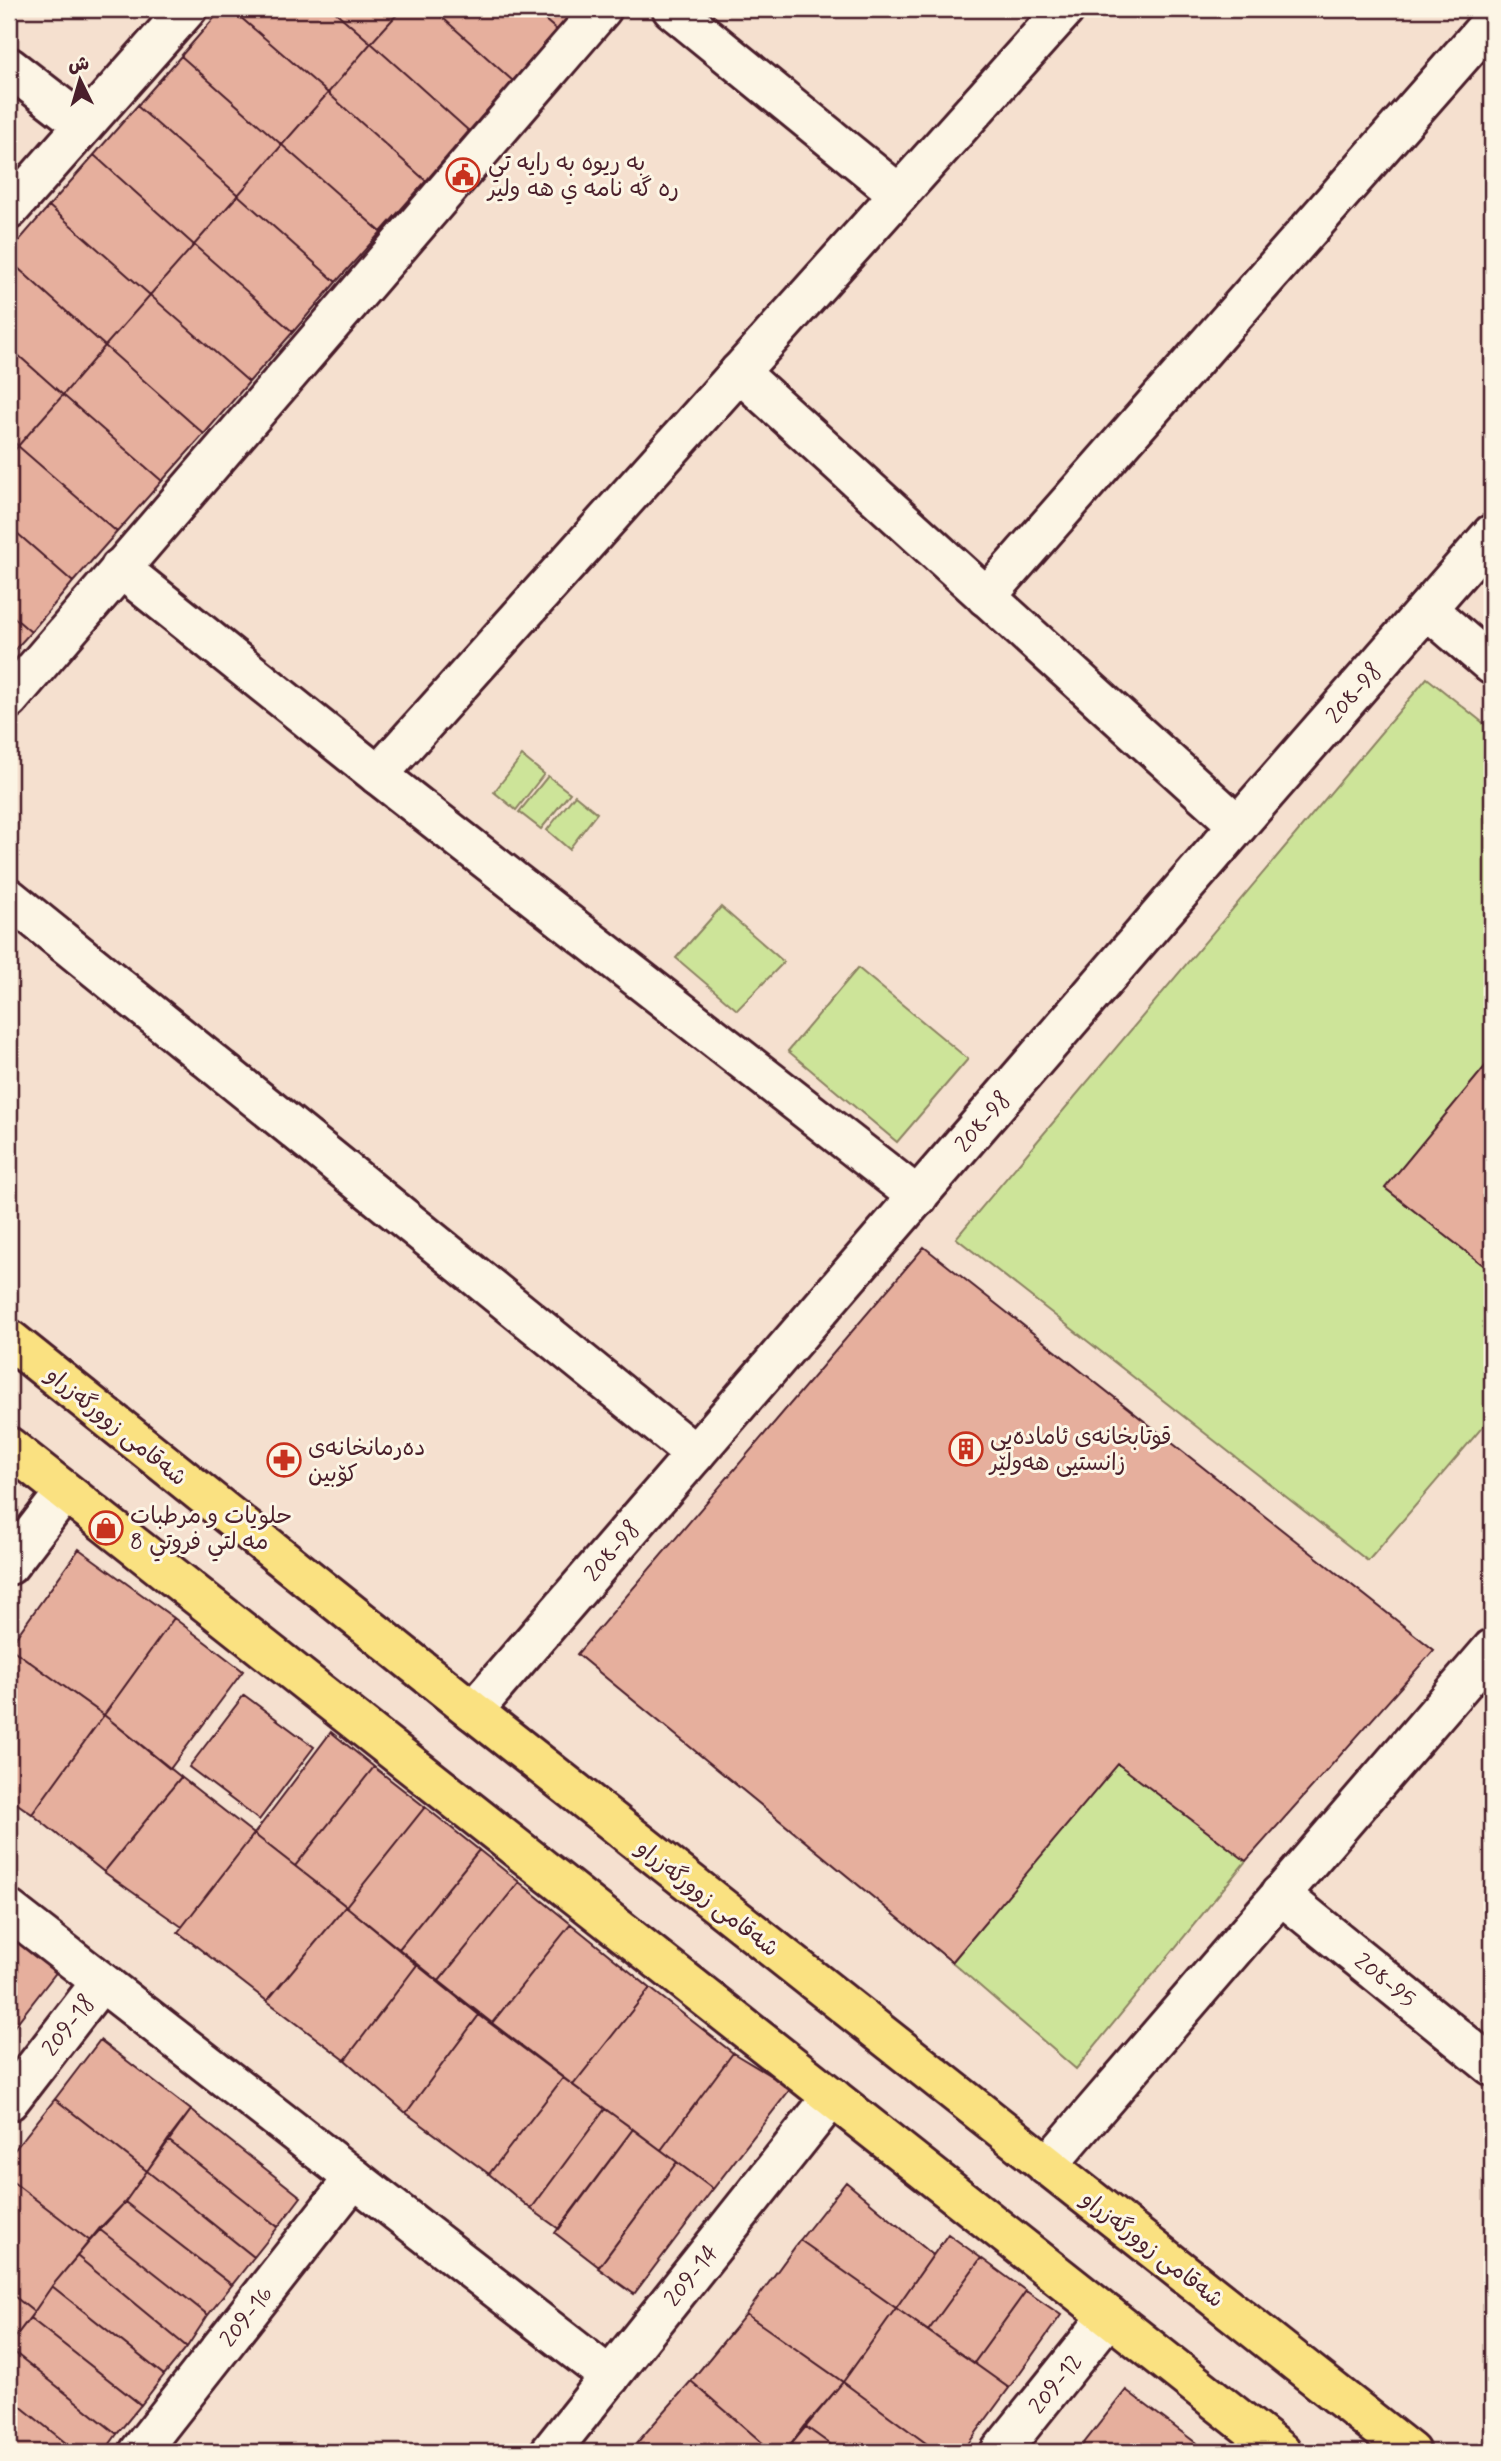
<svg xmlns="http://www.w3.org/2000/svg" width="1501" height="2461" font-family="Mynerve,'Playpen Sans Arabic',sans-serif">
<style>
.green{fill:#cde499;stroke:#8c8262;stroke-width:2}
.building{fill:#e6af9d;stroke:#4a1f2b;stroke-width:2}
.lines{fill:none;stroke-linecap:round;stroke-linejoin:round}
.minor-casing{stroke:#4a1f2b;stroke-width:44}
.major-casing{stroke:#4a1f2b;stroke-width:44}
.minor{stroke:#fcf5e5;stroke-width:38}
.major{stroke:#fae181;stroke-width:38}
.labels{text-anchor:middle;stroke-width:6;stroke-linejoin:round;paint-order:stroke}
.poi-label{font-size:23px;fill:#4a1f2b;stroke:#fcf5e5;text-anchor:start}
.street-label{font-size:23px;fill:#4a1f2b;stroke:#fcf5e5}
</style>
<rect width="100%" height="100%" fill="#f5e0cf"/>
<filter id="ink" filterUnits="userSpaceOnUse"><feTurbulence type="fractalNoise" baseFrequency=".0143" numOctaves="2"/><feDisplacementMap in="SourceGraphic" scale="14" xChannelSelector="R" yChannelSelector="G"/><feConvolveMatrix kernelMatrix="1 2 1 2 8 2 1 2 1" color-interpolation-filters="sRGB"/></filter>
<g filter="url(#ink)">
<!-- green -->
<path class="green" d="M1427,678L1492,730V1058L1385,1188L1492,1272V1416L1368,1561L956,1238Z
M522,756L544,774L516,810L494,792Z
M548,776L570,793L541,829L519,812Z
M575,795L597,813L569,849L547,830Z
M721,907L784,962L737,1010L676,958Z
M858,968L968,1059L897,1142L788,1051Z
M1118,1764L1246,1861L1076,2069L952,1962Z"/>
<!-- building -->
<path class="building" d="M222,9H231L328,93L282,145L181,56Z
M231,9H332L371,43L328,93Z
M332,9H402L371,43Z
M402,9H433L513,81L469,131L371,43Z
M433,9H532L557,30L513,81Z
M532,9H576L557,30Z
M371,43L469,131L426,181L328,93Z
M181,56L282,145L238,195L137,106Z
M328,93L426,181L381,232L282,145Z
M137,106L238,195L194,245L94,155Z
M282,145L381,232L336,282L238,195Z
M94,155L194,245L150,295L49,206Z
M238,195L336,282L293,332L194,245Z
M49,206L150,295L105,346L9,260V252Z
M194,245L293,332L249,382L150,295Z
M9,260L105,346L63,395L9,347Z
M150,295L249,382L204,434L105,346Z
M105,346L204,434L162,481L63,395Z
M9,347L63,395L18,446L9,437Z
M63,395L162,481L117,532L18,446Z
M9,437L18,446L9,457Z
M18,446L117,532L73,582L9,526V457Z
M9,526L73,582L31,632L9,613Z
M9,613L31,632L9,656Z
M1492,1058V1272L1385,1188Z
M924,1247L1434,1650L1246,1861L1118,1764L952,1962L577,1654Z
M79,1549L174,1618L104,1715L9,1647Z
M174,1618L243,1671L170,1769L104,1715Z
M9,1647L104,1715L32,1814L9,1798Z
M244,1695L314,1747L259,1820L189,1767Z
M104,1715L181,1777L104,1872L32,1814Z
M331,1732L374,1767L295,1866L254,1834Z
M374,1767L425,1807L346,1906L295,1866Z
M181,1777L254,1834L182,1927L104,1872Z
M425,1807L479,1850L399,1949L346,1906Z
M254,1834L346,1906L267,2001L178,1932Z
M479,1850L519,1882L439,1981L399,1949Z
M519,1882L571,1924L492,2023L439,1981Z
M346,1906L417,1965L345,2060L267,2001Z
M571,1924L650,1988L573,2085L492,2023Z
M9,1932L58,1970L9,2033Z
M417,1965L479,2015L406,2113L345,2060Z
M650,1988L733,2053L661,2150L573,2085Z
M479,2015L563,2078L489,2174L406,2113Z
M100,2040L191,2110L147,2171L55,2099Z
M733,2053L791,2088L713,2189L661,2150Z
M563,2078L605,2109L531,2209L489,2174Z
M55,2099L147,2171L125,2202L90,2241L9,2179V2157Z
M605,2109L633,2129L559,2229L531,2209Z
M191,2110L301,2197L278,2227L168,2140Z
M633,2129L677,2162L599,2267L555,2233Z
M168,2140L278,2227L254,2257L147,2171Z
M677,2162L713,2189L634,2294L598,2268Z
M147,2171L254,2257L232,2285L125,2202Z
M9,2179L90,2241L52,2286L34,2312L9,2292Z
M846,2182L933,2255L896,2308L800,2240Z
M125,2202L232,2285L208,2315L99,2229Z
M99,2229L208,2315L187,2347L77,2256Z
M948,2234L981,2258L928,2331L896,2308Z
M800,2240L896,2308L843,2382L746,2314Z
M77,2256L187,2347L164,2375L52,2286Z
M981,2258L1026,2291L974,2363L928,2331Z
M52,2286L164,2375L141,2405L30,2318Z
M1026,2291L1061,2315L1009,2388L974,2363Z
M9,2292L34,2312L9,2345Z
M896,2308L1009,2388L962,2452H938L843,2382Z
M746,2314L843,2382L785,2452H773L691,2381Z
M30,2318L141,2405L117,2434L9,2348V2345Z
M9,2348L117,2434L104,2452H77L9,2397Z
M691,2381L773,2452H629Z
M843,2382L938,2452H841L805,2426Z
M1126,2390L1208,2452H1077Z
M9,2397L77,2452H19L9,2444Z
M805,2426L841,2452H785Z"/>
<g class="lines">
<defs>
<g id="minor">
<path d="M672,9L899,194"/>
<path d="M9,67L84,125"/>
<path d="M9,210L187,9"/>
<path d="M739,372L1238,825"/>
<path d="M120,568L378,775L918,1197"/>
<path d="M986,597L1492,21"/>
<path d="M1427,609L1492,665"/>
<path d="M9,699L602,9"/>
<path d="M378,775L1065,9"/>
<path d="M9,898L695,1454"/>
<path d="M9,1565L65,1492"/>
<path id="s1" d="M473,1711L1238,825L1492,534"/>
<path id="s2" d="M1280,1894L1492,2066"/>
<path d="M9,1910L610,2377"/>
<path id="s3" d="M9,2101L101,1982"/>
<path d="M1047,2166L1492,1649"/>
<path id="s4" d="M139,2452L354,2178"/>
<path id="s5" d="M550,2452L832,2097"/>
<path id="s6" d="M1000,2452L1109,2316"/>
</g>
<path id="major" d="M9,1339L473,1711L1410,2452
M9,1447L1281,2452"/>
</defs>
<!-- minor casing -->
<use href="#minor" class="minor-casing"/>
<!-- major casing -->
<use href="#major" class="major-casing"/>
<!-- minor -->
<use href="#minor" class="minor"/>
<!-- major -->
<use href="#major" class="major"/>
</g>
</g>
<!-- icons -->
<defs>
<symbol id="civic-ring" viewBox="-11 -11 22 22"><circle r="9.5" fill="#fcf5e5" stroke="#c8321e" stroke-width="1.5"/><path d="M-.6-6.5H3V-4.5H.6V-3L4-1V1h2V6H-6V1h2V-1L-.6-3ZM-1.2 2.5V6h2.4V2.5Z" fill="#c8321e"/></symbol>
<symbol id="building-ring" viewBox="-11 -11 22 22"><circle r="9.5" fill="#fcf5e5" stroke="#c8321e" stroke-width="1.5"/><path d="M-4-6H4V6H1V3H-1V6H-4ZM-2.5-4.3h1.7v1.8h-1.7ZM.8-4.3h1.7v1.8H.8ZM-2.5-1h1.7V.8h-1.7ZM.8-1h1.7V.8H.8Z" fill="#c8321e"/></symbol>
<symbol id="pharmacy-ring" viewBox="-11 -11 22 22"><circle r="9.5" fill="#fcf5e5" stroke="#c8321e" stroke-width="1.5"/><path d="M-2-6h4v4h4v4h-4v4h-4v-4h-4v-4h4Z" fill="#c8321e"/></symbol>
<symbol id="shop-ring" viewBox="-11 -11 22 22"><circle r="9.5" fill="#fcf5e5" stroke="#c8321e" stroke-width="1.5"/><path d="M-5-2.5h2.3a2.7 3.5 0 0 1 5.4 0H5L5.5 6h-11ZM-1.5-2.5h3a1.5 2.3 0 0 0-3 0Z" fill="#c8321e"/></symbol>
</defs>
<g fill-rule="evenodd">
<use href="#civic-ring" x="444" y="156" width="38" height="38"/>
<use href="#building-ring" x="947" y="1430" width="38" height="38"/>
<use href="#pharmacy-ring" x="265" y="1441" width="38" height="38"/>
<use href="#shop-ring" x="87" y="1509" width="38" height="38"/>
</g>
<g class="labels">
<!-- poi labels -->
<g class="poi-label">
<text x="488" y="170">به ريوه به رايه تي<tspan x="488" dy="26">ره گه نامه ي هه ولير</tspan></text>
<text x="990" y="1444">قوتابخانەی ئامادەیی<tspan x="990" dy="26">زانستیی هەولێر</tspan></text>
<text x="308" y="1455">دەرمانخانەی<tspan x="308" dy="26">کۆبین</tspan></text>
<text x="130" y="1523">حلويات و مرطبات<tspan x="130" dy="26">مه لتي فروتي 8</tspan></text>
</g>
<!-- street labels -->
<g class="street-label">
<text dy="8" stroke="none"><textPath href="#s1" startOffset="1346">208-98</textPath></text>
<text dy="8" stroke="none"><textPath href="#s1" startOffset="779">208-98</textPath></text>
<text transform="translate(117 1426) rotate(39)" y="8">شەقامی زوورگەزراو</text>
<text dy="8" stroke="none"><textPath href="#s1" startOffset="212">208-98</textPath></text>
<text transform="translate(708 1898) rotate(38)" y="8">شەقامی زوورگەزراو</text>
<text dy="8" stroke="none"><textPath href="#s2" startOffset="136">208-95</textPath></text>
<text dy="8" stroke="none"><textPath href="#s3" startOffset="96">209-18</textPath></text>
<text transform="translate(1153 2249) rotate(38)" y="8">شەقامی زوورگەزراو</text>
<text dy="8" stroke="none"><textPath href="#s5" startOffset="226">209-14</textPath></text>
<text dy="8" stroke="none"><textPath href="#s4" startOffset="173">209-16</textPath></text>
<text dy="8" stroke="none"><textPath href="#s6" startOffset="88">209-12</textPath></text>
</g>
</g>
<!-- margin -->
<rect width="1501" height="2461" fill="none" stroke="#fcf5e5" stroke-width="35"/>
<rect x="18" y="18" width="1466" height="2426" fill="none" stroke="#4a1f2b" stroke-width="2.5" filter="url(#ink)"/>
<!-- north arrow -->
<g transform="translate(80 80) rotate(355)" stroke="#fcf5e5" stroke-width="5" paint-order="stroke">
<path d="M0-5L12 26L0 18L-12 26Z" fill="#4a1f2b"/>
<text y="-10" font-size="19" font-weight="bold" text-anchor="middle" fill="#4a1f2b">ش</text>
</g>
</svg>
